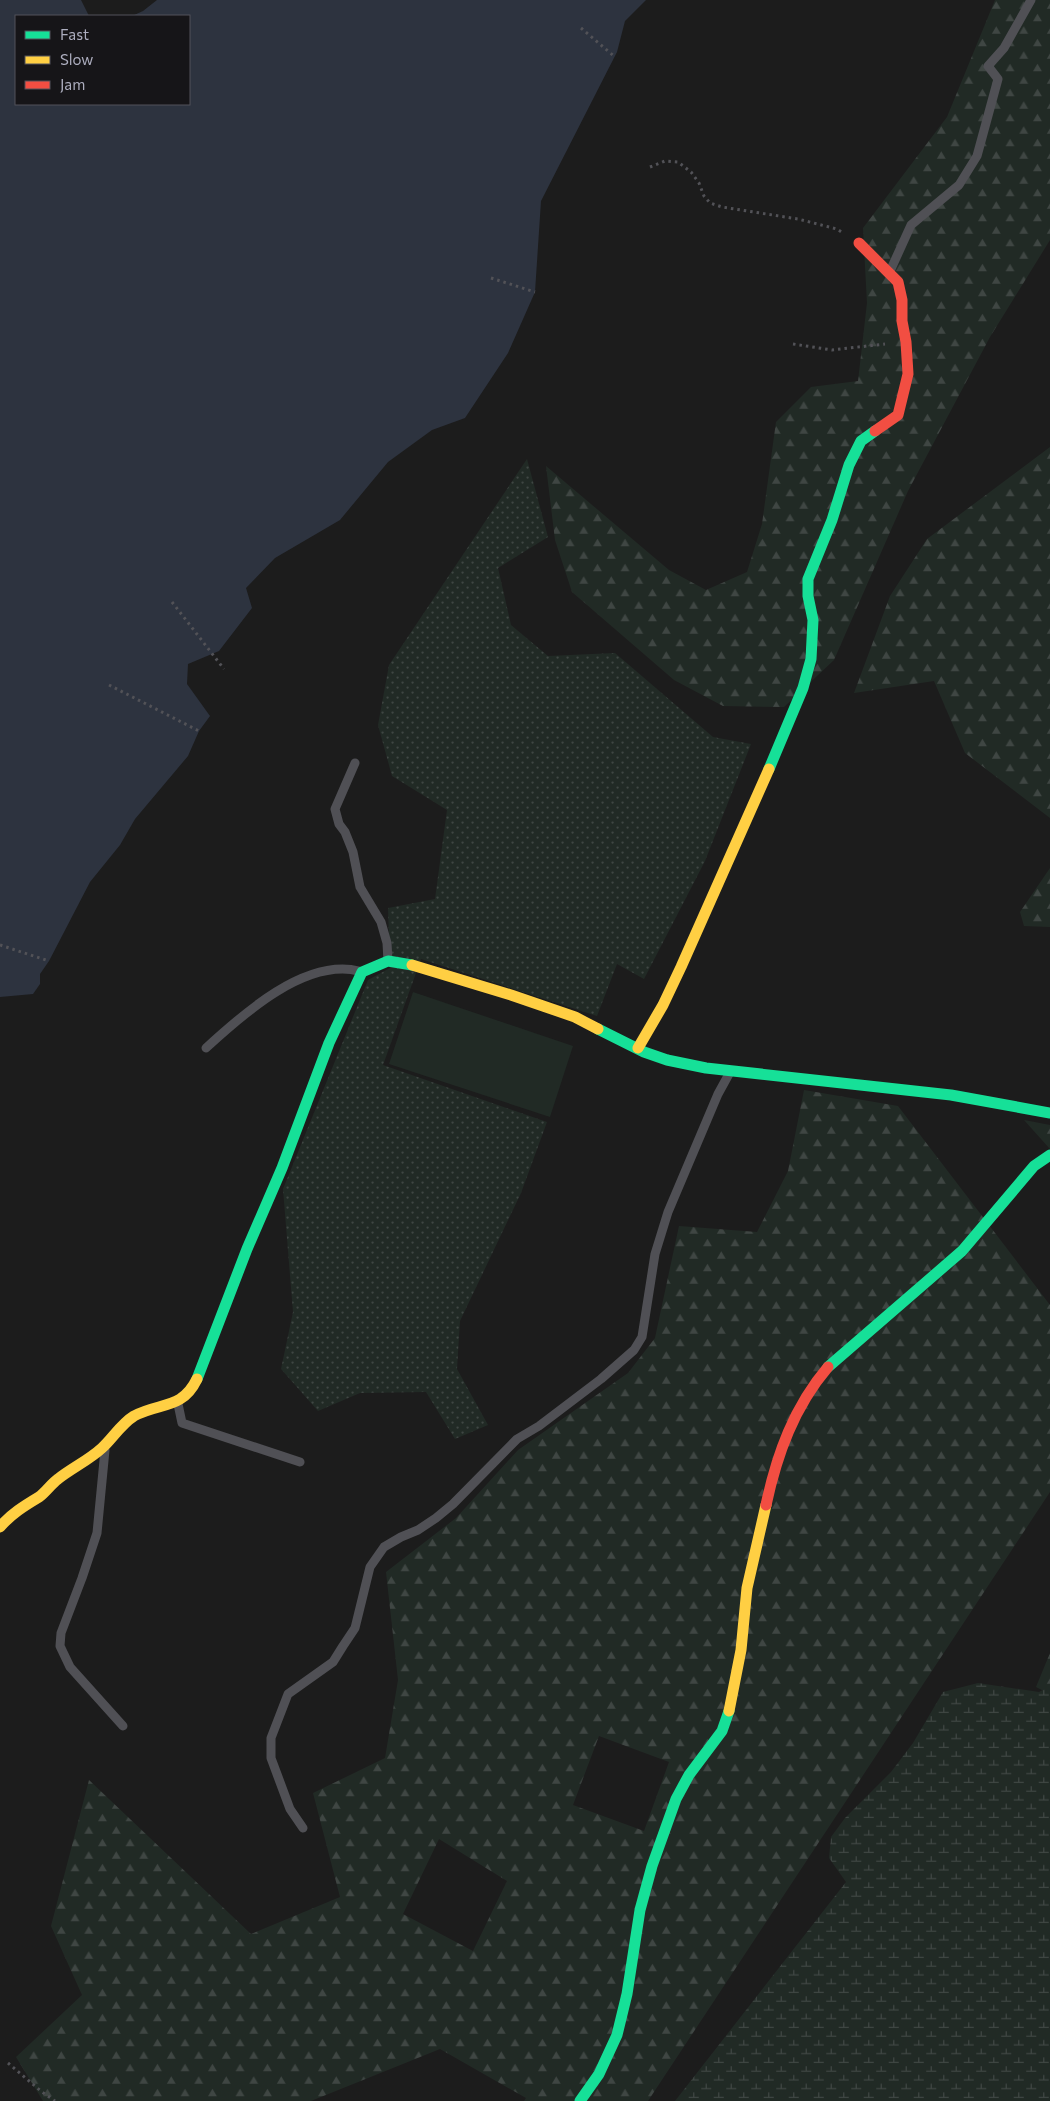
<svg xmlns="http://www.w3.org/2000/svg" width="1050" height="2101" font-family="Commissioner,sans-serif">
<style>
.grass{fill:url(#grass-dots)}
.forest{fill:url(#forest-firs);fill-rule:evenodd}
.wetland{fill:url(#wetland-marsh)}
.garden{fill:#212a25}
.water{fill:#2d333f}
.lines{fill:none;stroke-linecap:round;stroke-linejoin:round}
.path{stroke:#525257;stroke-width:3;stroke-dasharray:2.5 4;stroke-linecap:butt}
.lane{stroke:#505055;stroke-width:9}
.fast{stroke:#16e098;stroke-width:11}
.slow{stroke:#ffcf43;stroke-width:11}
.jam{stroke:#f24e42;stroke-width:11}
</style>
<defs>
<pattern id="grass-dots" width="8" height="8" patternUnits="userSpaceOnUse" patternTransform="scale(1.25)"><rect width="8" height="8" fill="#212a25"/><path d="M2 2h.1M6 6h.1" fill="none" stroke="#3f4643" stroke-width="1.8" stroke-linecap="round"/></pattern>
<pattern id="forest-firs" width="22" height="20" patternUnits="userSpaceOnUse" patternTransform="scale(1.25)"><rect width="22" height="20" fill="#212a25"/><path d="M5 1l3.5 6h-7zM16 11l3.5 6h-7z" fill="#3f4643"/></pattern>
<pattern id="wetland-marsh" width="20" height="14" patternUnits="userSpaceOnUse" patternTransform="scale(1.25)"><rect width="20" height="14" fill="#212a25"/><path d="M1 5h8M5 5V1M11 12h8M15 12V8" fill="none" stroke="#3f4643"/></pattern>
</defs>
<rect width="100%" height="100%" fill="#1c1c1c"/>
<!-- grass -->
<path class="grass" d="M527,459L548,537L498,568L511,625L548,656L615,653L713,737L751,744L705,861L644,979L617,964L597,1016L421,959L383,1065L547,1122L521,1193L460,1321L457,1369L488,1425L455,1439L426,1392L360,1393L318,1411L281,1369L293,1312L283,1189L368,980L390,968L388,908L435,899L447,810L392,776L378,725L389,665Z"/>
<!-- forest -->
<path class="forest" d="M995,0H1050V240L990,337L908,491L834,660L784,707L723,706L674,680L572,592L555,540L546,466L669,570L706,590L747,572L762,524L776,422L811,387L858,381L867,303L863,228L947,117Z
M1050,447V818L965,753L934,681L854,693L890,596L927,539Z
M1050,868V927L1024,926L1020,912Z
M804,1090L898,1106L1050,1305V1492L648,2101H524L526,2098L440,2049L311,2101H43L16,2057L82,1995L51,1926L89,1780L251,1934L340,1897L313,1793L385,1758L398,1680L386,1572L456,1518L518,1450L628,1373L655,1338L679,1226L757,1232L788,1171ZM599,1736L669,1762L644,1831L573,1805ZM439,1839L507,1881L473,1951L403,1914Z
M1024,1120L1050,1125V1149Z
M1050,1653V1694L1036,1687Z"/>
<!-- wetland -->
<path class="wetland" d="M978,1683L1039,1692L1050,1686V2101H675L846,1882L829,1858L831,1837L845,1818L891,1772L913,1743L943,1692Z"/>
<!-- garden -->
<path class="garden" d="M413,992L573,1046L550,1117L389,1064Z"/>
<!-- water -->
<path class="water" d="M0,0H81L89,16H16V104H189V16H132L143,11L157,0H646L625,21L617,52L541,201L535,292L508,353L465,418L432,430L388,462L340,520L275,558L246,588L252,608L219,651L188,664L187,684L210,716L199,731L188,756L135,819L120,845L90,882L49,961L40,974V984L33,994L0,997Z"/>
<g class="lines">
<!-- path -->
<path class="path" d="M581,28L615,57
M650,167L665,161L678,162L691,172L699,183L704,196L710,203L722,207L798,219L837,229L843,233
M491,278L535,292
M793,344L832,350L885,344
M172,602L224,669
M109,685L199,731
M0,945L49,961
M8,2063L42,2092L55,2101"/>
<!-- lane -->
<path class="lane" d="M891,269L911,225L959,185L977,156L998,79L988,66L1004,48L1031,0
M355,763L335,809L339,824L345,832L353,852L360,887L381,922L387,943L388,961
M206,1048C243,1014 305,958 359,971
M178,1404L182,1423L300,1462
M105,1450L97,1533L82,1578L61,1633L60,1646L70,1667L123,1726
M303,1828L290,1809L271,1758V1738L288,1694L333,1662L343,1646L355,1628L370,1567L384,1547L401,1537L418,1530L436,1518L453,1504L517,1439L539,1426L601,1379L634,1350L642,1337L655,1254L668,1212L718,1094L729,1074"/>
<!-- fast -->
<path class="fast" d="M769,769L803,688L811,659L813,620L808,596V579L832,520L849,465L861,441L875,431
M598,1029L644,1052L667,1060L706,1068L951,1095L1050,1113
M828,1367L962,1251L1034,1166L1050,1155
M197,1379L247,1249L282,1168L329,1043L362,972L388,961L412,965
M580,2101L599,2074L617,2035L627,1994L640,1910L652,1866L676,1799L689,1775L722,1731L729,1711"/>
<!-- slow -->
<path class="slow" d="M412,965L511,995L575,1017L598,1029
M638,1048L663,1005L681,967L769,769
M0,1527C11,1514 24,1506 39,1497C46,1492 51,1484 58,1479C72,1468 89,1460 102,1448C113,1438 121,1424 134,1416C160,1402 182,1410 197,1379
M729,1711L741,1650L747,1588L766,1505"/>
<!-- jam -->
<path class="jam" d="M859,243L898,282L902,300V321L906,342L908,374L898,415L875,431
M766,1505C777,1454 794,1407 828,1367"/>
</g>
<!-- legend -->
<rect x="15" y="15" width="175" height="90" fill="#161518" stroke="#52525a"/>
<rect x="25" y="31" width="25" height="8" fill="#16e098" stroke="#52525a"/>
<text x="60" y="40" font-size="15" fill="#acadbe">Fast</text>
<rect x="25" y="56" width="25" height="8" fill="#ffcf43" stroke="#52525a"/>
<text x="60" y="65" font-size="15" fill="#acadbe">Slow</text>
<rect x="25" y="81" width="25" height="8" fill="#f24e42" stroke="#52525a"/>
<text x="60" y="90" font-size="15" fill="#acadbe">Jam</text>
</svg>
